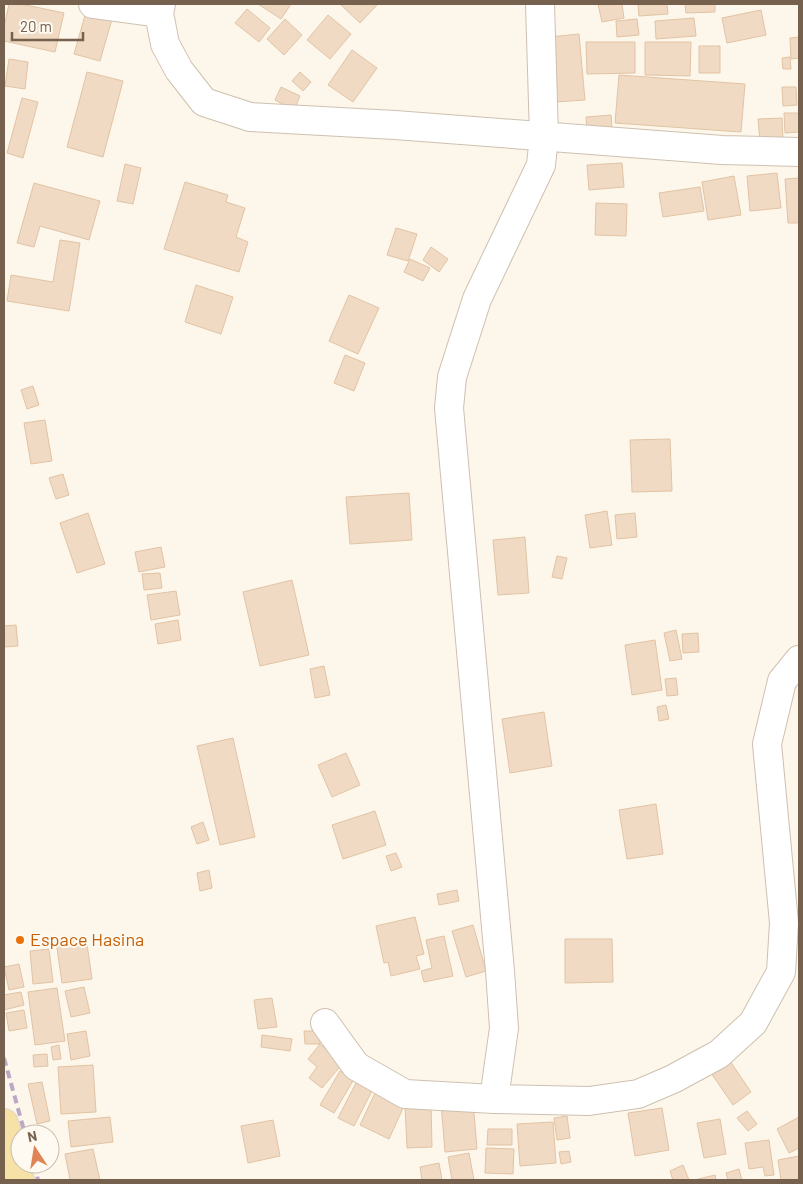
<svg xmlns="http://www.w3.org/2000/svg" width="803" height="1184" font-family="Barlow,sans-serif">
<style>
.building{fill:#f0dac3;stroke:#e2c3a4}
.lines{fill:none;stroke-linecap:round;stroke-linejoin:round}
.minor-casing{stroke:#cec0b0;stroke-width:30}
.major-casing{stroke:#dbd6d1;stroke-width:30}
.minor{stroke:#fff;stroke-width:28}
.major{stroke:#f6e2a7;stroke-width:28}
.rail{stroke:#bca8c6;stroke-width:4;stroke-dasharray:8 5;stroke-linecap:butt}
.food-dot{fill:#e8710a;stroke:#fefaf1;stroke-width:2}
.labels{text-anchor:middle;stroke-width:4;stroke-linejoin:round;paint-order:stroke}
.food-label{font-size:18px;fill:#c56008;stroke:#fefaf1;text-anchor:start}
</style>
<rect width="100%" height="100%" fill="#fcf7ea"/>
<!-- building -->
<path class="building" d="M9,4H21L64,13L55,52L4,41V27Z
M258,4H291L281,19Z
M340,4H378L360,23Z
M598,4H622L624,18L602,22Z
M638,4H667L668,14L639,16Z
M685,4H715V12L686,13Z
M247,9L270,28L259,42L235,23Z
M761,10L766,35L727,43L722,18Z
M86,12L112,19L100,61L74,54Z
M328,15L351,34L330,59L307,40Z
M694,18L696,36L656,39L655,21Z
M285,19L302,35L284,55L267,39Z
M637,19L639,35L617,37L616,21Z
M579,34L585,100L555,102L550,37Z
M799,37V58L791,59L790,38Z
M586,42H635V73L587,74Z
M645,42H691L690,76L645,75Z
M699,46H720V73H699Z
M352,50L377,68L353,102L328,85Z
M790,57L791,69H783L782,58Z
M9,59L28,62L25,89L5,86Z
M87,72L123,81L103,157L67,147Z
M300,72L311,82L303,91L292,81Z
M619,75L745,84L741,132L615,123Z
M281,87L300,96L294,110L275,100Z
M782,87H796L797,105L783,106Z
M22,98L38,102L23,158L7,153Z
M784,113H799V132L785,133Z
M611,115L612,128L587,130L586,117Z
M782,118L783,140L760,141L758,119Z
M622,163L624,187L589,190L587,165Z
M125,164L141,168L133,204L117,201Z
M777,173L781,208L750,211L747,176Z
M734,176L741,215L708,220L702,182Z
M799,178V223H788L785,179Z
M185,182L228,195L226,202L245,208L236,237L248,242L239,272L164,249Z
M34,183L100,201L89,240L40,226L34,247L17,243Z
M700,187L704,211L663,217L659,193Z
M596,203L627,204L626,236L595,235Z
M396,228L417,234L408,261L387,255Z
M60,240L80,243L69,311L7,301L11,275L53,282Z
M431,247L448,259L439,272L423,260Z
M410,259L430,268L423,281L404,272Z
M196,285L233,297L221,334L185,322Z
M349,295L379,308L358,354L329,341Z
M345,355L365,363L354,391L334,383Z
M33,386L39,405L27,409L21,390Z
M45,420L52,461L31,464L24,423Z
M670,439L672,491L632,492L630,440Z
M63,474L69,495L56,499L49,478Z
M409,493L412,540L350,544L346,497Z
M607,511L612,545L590,548L585,515Z
M88,513L105,564L77,573L60,523Z
M635,513L637,537L617,539L615,515Z
M525,537L529,593L498,595L493,540Z
M161,547L165,567L139,572L135,552Z
M557,556L567,558L562,579L552,577Z
M160,573L162,588L144,590L142,574Z
M292,580L309,655L260,666L243,592Z
M176,591L180,615L151,620L147,595Z
M178,620L181,640L158,644L155,624Z
M16,625L18,646L4,647V626Z
M676,630L682,659L670,661L664,633Z
M698,633L699,652L683,653L682,634Z
M655,640L662,690L632,695L625,645Z
M324,666L330,695L315,698L310,669Z
M676,678L678,695L667,696L665,679Z
M666,705L669,719L659,721L657,707Z
M544,712L552,766L510,773L502,719Z
M233,738L255,837L220,845L197,746Z
M346,753L360,785L332,797L318,765Z
M656,804L663,854L627,859L619,810Z
M375,811L386,845L343,859L332,825Z
M203,822L209,840L197,844L191,827Z
M396,853L402,867L391,871L386,856Z
M209,870L212,888L200,891L197,873Z
M457,890L459,901L439,905L437,894Z
M415,917L424,954L416,956L420,969L391,976L388,962L384,963L376,926Z
M473,925L486,971L466,977L452,931Z
M444,936L453,976L424,982L421,971L432,968L426,940Z
M86,937L92,979L62,983L56,941Z
M565,939H612L613,982L565,983Z
M49,949L53,982L33,984L30,951Z
M19,964L24,987L9,990L4,967Z
M84,987L90,1013L71,1017L65,991Z
M57,988L65,1041L35,1045L28,992Z
M21,992L24,1005L4,1010V995Z
M272,998L277,1027L258,1029L254,1000Z
M24,1010L27,1028L9,1031L6,1013Z
M86,1031L90,1056L71,1060L67,1034Z
M304,1031H320V1044H305Z
M262,1035L292,1039L290,1051L261,1047Z
M320,1044L343,1063L322,1088L309,1078L317,1067L308,1059Z
M59,1045L61,1059L53,1060L51,1047Z
M47,1054L48,1066L34,1067L33,1055Z
M730,1061L751,1092L733,1105L711,1073Z
M93,1065L96,1112L61,1114L58,1067Z
M340,1071L354,1079L334,1113L320,1105Z
M42,1082L50,1121L37,1124L28,1084Z
M356,1083L372,1091L354,1126L338,1118Z
M375,1093L404,1106L389,1139L360,1125Z
M473,1101L477,1149L445,1152L441,1103Z
M431,1104L432,1147L407,1148L405,1105Z
M662,1108L669,1150L635,1156L628,1113Z
M747,1111L757,1124L748,1131L737,1118Z
M567,1116L570,1138L557,1140L554,1118Z
M110,1117L113,1142L71,1147L68,1121Z
M799,1117V1148L789,1153L777,1129Z
M720,1119L726,1154L704,1158L697,1123Z
M273,1120L280,1156L248,1163L241,1126Z
M553,1122L556,1163L520,1166L517,1124Z
M488,1129H512V1145H487Z
M769,1140L774,1175L765,1176L763,1167L749,1169L745,1143Z
M486,1148L514,1149L513,1174L485,1173Z
M93,1149L100,1180H70L65,1154Z
M569,1151L571,1162L561,1164L559,1152Z
M469,1153L474,1180H452L448,1157Z
M799,1156V1180H781L778,1160Z
M439,1163L442,1180H422L420,1167Z
M683,1165L689,1180H673L670,1171Z
M739,1169L742,1180H728L726,1173Z
M715,1175L716,1180H694Z"/>
<g class="lines">
<defs>
<path id="minor" d="M93,4L159,13
M161,4L159,13L165,44L179,70L204,102L250,117L395,125L722,150L799,152
M325,1023L356,1066L405,1094L494,1099L589,1101L638,1094L673,1079L719,1054L753,1023L781,972L784,923L767,744L782,681L799,660
M494,1099L504,1028L500,971L449,408L452,377L477,299L541,165L544,136L540,4"/>
<path id="major" d="M4,1123L20,1180"/>
</defs>
<!-- minor casing -->
<use href="#minor" class="minor-casing"/>
<!-- major casing -->
<use href="#major" class="major-casing"/>
<!-- minor -->
<use href="#minor" class="minor"/>
<!-- major -->
<use href="#major" class="major"/>
<!-- rail -->
<path class="rail" d="M4,1058L25,1134
M34,1164L38,1180"/>
</g>
<!-- markers -->
<circle class="food-dot" cx="20" cy="940" r="5"/>
<g class="labels">
<!-- food labels -->
<g class="food-label">
<text x="30" y="946">Espace Hasina</text>
</g>
</g>
<!-- border -->
<rect width="803" height="1184" fill="none" stroke="#76614e" stroke-width="10"/>
<!-- north arrow -->
<g transform="translate(35 1149) rotate(348)"><circle r="24" fill="#fefaf1" stroke="#c8bdb0"/>
<path d="M0-4L9 19L0 12L-9 19Z" fill="#de8456"/>
<text y="-8" font-size="14" font-weight="bold" text-anchor="middle" fill="#76614e">N</text>
</g>
<!-- scale -->
<path d="M12 32v8h71v-8" fill="none" stroke="#76614e" stroke-width="2.5"/>
<text x="20" y="32" font-size="15" fill="#76614e" stroke="#fefaf1" stroke-width="4" paint-order="stroke">20 m</text>
</svg>
